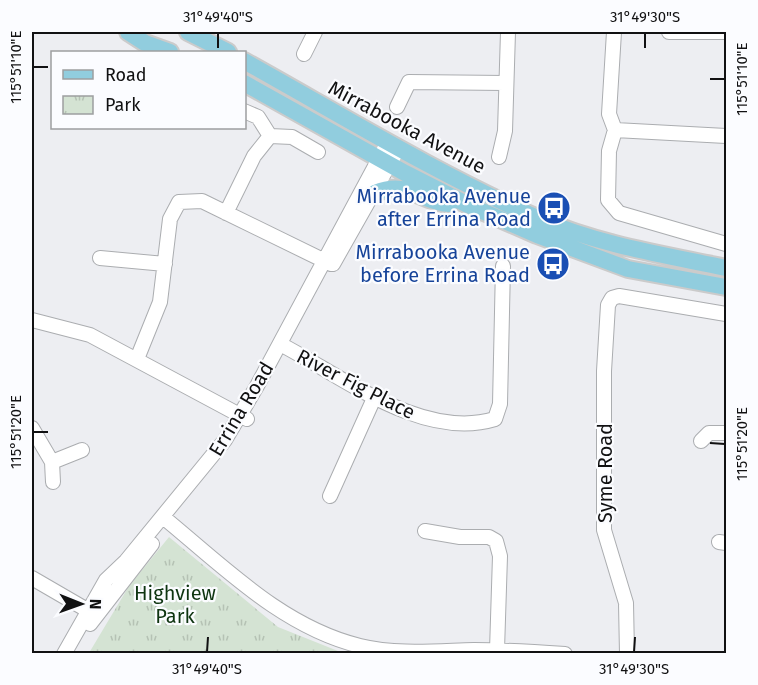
<svg xmlns="http://www.w3.org/2000/svg" width="758" height="685" font-family="'Fira Sans',sans-serif">
<style>
.park{fill:url(#park-tufts)}
.lines{fill:none;stroke-linecap:round;stroke-linejoin:round}
.minor-casing{stroke:#abadb0;stroke-width:16}
.major-casing{stroke:#cbcbcb;stroke-width:20}
.minor{stroke:#fff;stroke-width:14}
.major{stroke:#91cdde;stroke-width:16}
.ticks{fill:none;stroke:#111112;stroke-width:2}
.labels{text-anchor:middle;stroke-width:4.5;stroke-linejoin:round;paint-order:stroke}
.street-label{font-size:20px;fill:#111112;stroke:#fbfcff}
.transit-label{font-size:20px;fill:#164399;stroke:#fbfcff;text-anchor:end}
.park-label{font-size:20px;fill:#0f3511;stroke:#fbfcff}
.neatline{fill:none;stroke:#111112;stroke-width:2}
.ticks-label{font-size:15px;text-anchor:middle;fill:#111112}
</style>
<defs>
<pattern id="park-tufts" width="24" height="20" patternUnits="userSpaceOnUse" patternTransform="scale(1.5)"><rect width="24" height="20" fill="#d4e3d3"/><path d="M3 7l-1-3M5 7V3M7 7l1-3M15 17l-1-3M17 17v-4M19 17l1-3" fill="none" stroke="#b5c2b4"/></pattern>
</defs>
<rect width="100%" height="100%" fill="#edeef2"/>
<!-- park -->
<path class="park" d="M169,537L278,627L343,653H89L129,586Z"/>
<g class="lines">
<defs>
<path id="minor" d="M614,32L609,114L615,130L726,136
M669,32H726
M304,54L315,32
M397,107L409,82L505,83
M244,111L258,117L270,136L292,137L318,152
M615,130L609,151L608,200L619,213L726,244
M499,157L505,131L508,32
M226,213L254,156L270,136
M100,258L165,264
M333,264L398,149
M32,320L90,335L247,419
M280,344C342,376 422,441 495,419L500,404L503,266
M137,359L160,302L170,219L179,202L202,201L331,264
M32,428L52,462L53,482
M701,441L709,433H726
M52,462L82,450
M330,496L375,396
M163,517C223,566 282,627 360,646C397,655 436,651 474,650C504,650 535,652 565,654
M425,531L460,537H489L496,541L500,556L497,650
M719,542L726,543
M32,578L94,614
M90,624L152,544
M64,654L106,580L126,561L225,440L257,386L388,142
M627,654L626,603L604,530V371L608,305L612,298L619,296L726,314"/>
<path id="major" d="M128,32L145,43L170,52
M188,32L228,52
M244,61C343,116 439,175 542,220C600,245 665,255 726,268
M244,83L405,173L468,205L537,235L628,269L726,287
M375,193C409,179 419,202 449,204"/>
</defs>
<!-- minor casing -->
<use href="#minor" class="minor-casing"/>
<!-- major casing -->
<use href="#major" class="major-casing"/>
<!-- minor -->
<use href="#minor" class="minor"/>
<!-- major -->
<use href="#major" class="major"/>
</g>
<!-- ticks -->
<path class="ticks" d="M218,48V33M645,48V33M33,67H48M710,79H725M33,432H48M710,443L725,444M207,652L208,637M634,652L635,637"/>
<!-- icons -->
<defs>
<symbol id="bus-disc" viewBox="-11 -11 22 22"><circle r="9.5" fill="#1a4fb4" stroke="#fbfcff"/><path d="M-5-6H5V4H4V6H2V4H-2V6H-4V4H-5ZM-3.5-4V0h7V-4ZM-3.5 1.2v1.5H-2V1.2ZM2 1.2v1.5H3.5V1.2Z" fill="#fff"/></symbol>
</defs>
<g fill-rule="evenodd">
<use href="#bus-disc" x="535" y="189" width="38" height="38"/>
<use href="#bus-disc" x="534" y="245" width="38" height="38"/>
</g>
<g class="labels">
<!-- street labels -->
<g class="street-label">
<text transform="translate(407 127) rotate(28)" y="7">Mirrabooka Avenue</text>
<text transform="translate(356 384) rotate(27)" y="7">River Fig Place</text>
<text transform="translate(241 409) rotate(-59)" y="7">Errina Road</text>
<text transform="translate(605 473) rotate(-90)" y="7">Syme Road</text>
</g>
<!-- transit labels -->
<g class="transit-label">
<text x="531" y="203">Mirrabooka Avenue<tspan x="531" dy="23">after Errina Road</tspan></text>
<text x="530" y="259">Mirrabooka Avenue<tspan x="530" dy="23">before Errina Road</tspan></text>
</g>
<!-- park labels -->
<g class="park-label">
<text x="175" y="600">Highview<tspan x="175" dy="23">Park</tspan></text>
</g>
</g>
<!-- border -->
<rect width="758" height="685" fill="none" stroke="#fbfcff" stroke-width="66"/>
<!-- legend -->
<rect x="51" y="51" width="195" height="78" fill="#fbfcff" stroke="#9d9ea0" stroke-width="1.5"/>
<rect x="63" y="70" width="30" height="9" fill="#91cdde" stroke="#9d9ea0" stroke-width="1.5"/>
<text x="105" y="81" font-size="18" fill="#111112">Road</text>
<rect x="63" y="96" width="30" height="18" fill="url(#park-tufts)" stroke="#9d9ea0" stroke-width="1.5"/>
<text x="105" y="111" font-size="18" fill="#111112">Park</text>
<!-- north arrow -->
<g transform="translate(81 604) rotate(91)" stroke="#fbfcff" stroke-width="4.5" paint-order="stroke">
<path d="M0-4.5L10 22L0 15L-10 22Z" fill="#111112"/>
<text y="-9" font-size="16" font-weight="bold" text-anchor="middle" fill="#111112">N</text>
</g>
<rect x="33" y="33" width="692" height="619" class="neatline"/>
<g class="ticks-label">
<text x="218" y="22">31°49'40"S</text>
<text x="645" y="22">31°49'30"S</text>
<text transform="translate(16 67) rotate(-90)" y="5">115°51'10"E</text>
<text transform="translate(742 79) rotate(-90)" y="5">115°51'10"E</text>
<text transform="translate(16 432) rotate(-90)" y="5">115°51'20"E</text>
<text transform="translate(742 444) rotate(-90)" y="5">115°51'20"E</text>
<text x="207" y="674">31°49'40"S</text>
<text x="634" y="674">31°49'30"S</text>
</g>
</svg>
